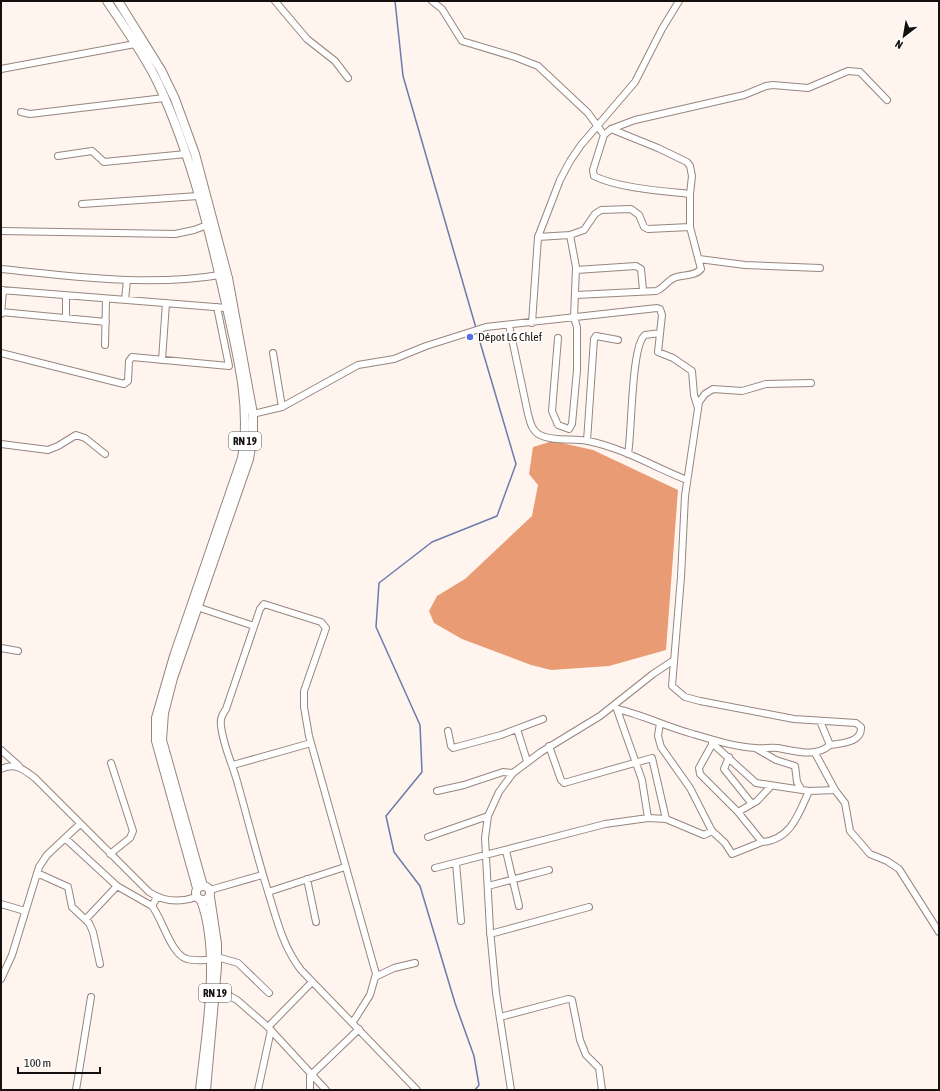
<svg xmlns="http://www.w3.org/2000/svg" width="940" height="1091" font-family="'Asap Condensed',sans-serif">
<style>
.forest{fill:#e99b73}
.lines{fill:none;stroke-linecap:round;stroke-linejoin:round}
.stream{stroke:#6b7bad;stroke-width:1.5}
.minor-casing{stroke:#96867e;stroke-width:8}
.major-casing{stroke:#96867e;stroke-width:10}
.minor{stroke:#fff;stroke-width:6}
.major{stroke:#fff;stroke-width:8}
.poi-dot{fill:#5371e6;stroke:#fff;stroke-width:1.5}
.labels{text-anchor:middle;stroke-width:3.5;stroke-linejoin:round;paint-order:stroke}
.shield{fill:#fff;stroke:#5b5756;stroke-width:1}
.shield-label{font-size:11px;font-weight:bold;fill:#150f0d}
.poi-label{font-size:12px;fill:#150f0d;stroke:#fff;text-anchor:start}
</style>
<rect width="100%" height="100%" fill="#fff4ee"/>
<!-- forest -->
<path class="forest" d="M553,441L593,450L678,490L666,650L609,666L551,670L531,665L462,639L434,623L429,611L437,596L465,579L532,516L538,485L529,474L533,447Z"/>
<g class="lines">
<!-- stream -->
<path class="stream" d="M395,1L403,76L476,328
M475,1090L479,1085L474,1056L455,1003L420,886L394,852L386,816L422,772L420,725L376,627L379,583L432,542L497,516L516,464L477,332"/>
<defs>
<path id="minor" d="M275,1L307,39L335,61L348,78
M432,1L442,9L462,41L515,57L538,66L588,113L604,135
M1,69L135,44
M21,112L30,114L164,98
M58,156L92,151L104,162L186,154
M690,194C662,191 618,188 594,176L593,170L604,135L611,129L635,120L744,95L766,86L773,85L808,88L848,71L860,72L887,100
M82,204L198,196
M1,231L175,234L194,230L207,225
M538,237L570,235L584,230L595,214L601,210L631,209L639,215L644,227L648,229L690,227
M699,259L745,265L820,268
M1,269C73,276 147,287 220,275
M576,270L636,266L641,269L643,290
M1,290L227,308
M576,295L656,291C663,289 667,281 674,278C682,274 695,277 701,269L690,227V194L692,176L690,166L687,162L658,148L611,129
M125,300L127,280
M1,312L106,322
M1,314L3,290
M66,318V296
M532,323L538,237L560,180L570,161L581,145L635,82L662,29L679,1
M509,325L528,414C530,422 532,431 540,435C554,442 572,438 588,441C623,448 654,467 687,480
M558,338L552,411L558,425L569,429L572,424L577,370V327L574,318L576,267L570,235
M105,345L106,299
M1,353L124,384L128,381L129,361L132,357L229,366L217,307
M273,353L282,407
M162,360L166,303
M811,383L766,384L742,391L713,389L705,394L699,402L685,496L681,577L672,686L685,697L700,701L794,719L856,723L861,727C862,743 841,743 830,745
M253,414L282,407L358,365L394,359L426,346L486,327L657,308L660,309L662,315L658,352L673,358L692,371L694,395L698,408
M587,441L594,339L596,336L618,340
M1,444L48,450L58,446L76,435L85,438L105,454
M628,454C632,433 631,345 645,335L660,333
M197,607L254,626
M1,648L18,651
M617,709C643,715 667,727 693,734C713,740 735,747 756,748C763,749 770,747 778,748C796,751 815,758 830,745L820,721
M517,729L527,761
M448,731L451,746L453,748L501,735L543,719
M714,741L699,768L700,774L738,812L762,842C791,840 799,813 809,791
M712,743L756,783L809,791L835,790L845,803L850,831L870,854L887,861L899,869L939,932
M549,746L561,780L564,783L652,758L666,819
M757,749L776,760L795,766L797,782L801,789
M1,750L19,766
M815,753L835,790
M729,757L724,769L752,804
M233,765L311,743
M1,769C16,762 24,770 35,778L149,892C164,902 179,903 196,897
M437,791L464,785L503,772L513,773
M738,812L757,801L771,786
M648,818L666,819L704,835L712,831L690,788L661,747L658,736L660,723
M712,831L725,843L732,854L762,842
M428,837L488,816
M66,839L117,886L86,919
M506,851L519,906
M110,854L130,838L133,831L111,763
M456,863L461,921
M435,868L605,824L648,818L642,780L615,704
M37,873L68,887L72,907L89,923L93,932L100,964
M307,879L316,922
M117,886L152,906
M488,886L549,870
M210,890L262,875
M268,892L345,867
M157,897L152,906C162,918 171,955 187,959C194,961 204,960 211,960
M1,904L25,911
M490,934L589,907
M217,957L238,963L269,993
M375,977L394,968L415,963
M1,979L12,955L39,867L47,855L80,824
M215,988L237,1000L268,1027L326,1090
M500,1017L568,999L572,1000L580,1040L586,1055L599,1068L602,1090
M353,1022L370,995L376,974L309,736L304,707V691L326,628L321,622L264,604L260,609L226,709C222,715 220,719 221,726C223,745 232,763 237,781C248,820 258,860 270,898C278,924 284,948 301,970L417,1090
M268,1027L312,982
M76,1090L91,997
M258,1090L271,1030
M310,1090V1076L359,1029
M511,1090L496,993L490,930L485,838L488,816L499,792L513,773L541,752L600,716L653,674L674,660"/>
<path id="major" d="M107,1C125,28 144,54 158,83C191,154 210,232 227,308C238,357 251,408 242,458L174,656L156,718V741L197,888
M118,1L161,70L175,99L195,154L228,278L253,414V435L249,459L173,678L164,713L162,740L203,886
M196 893a7 7 0 1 1 14 0a7 7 0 1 1-14 0Z
M200,1090C206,1034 221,953 201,900
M206,1090L217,967V944L210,897"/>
</defs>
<!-- minor casing -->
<use href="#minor" class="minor-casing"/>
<!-- major casing -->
<use href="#major" class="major-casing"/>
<!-- minor -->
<use href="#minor" class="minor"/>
<!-- major -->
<use href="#major" class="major"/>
</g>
<!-- markers -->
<circle class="poi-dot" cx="470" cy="337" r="4"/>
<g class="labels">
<!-- shield labels -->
<g class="shield">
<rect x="229" y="432" width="32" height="18" rx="3"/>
<rect x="199" y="984" width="32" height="18" rx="3"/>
</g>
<g class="shield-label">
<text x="245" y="445">RN 19</text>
<text x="215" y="997">RN 19</text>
</g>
<!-- poi labels -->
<g class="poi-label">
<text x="478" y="341">Dépot LG Chlef</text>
</g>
</g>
<!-- border -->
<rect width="940" height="1091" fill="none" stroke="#150f0d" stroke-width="4"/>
<!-- north arrow -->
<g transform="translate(904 36) rotate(211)" stroke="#ffffff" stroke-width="3" paint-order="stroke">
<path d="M0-3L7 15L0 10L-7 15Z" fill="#150f0d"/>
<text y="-6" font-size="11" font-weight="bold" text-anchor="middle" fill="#150f0d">N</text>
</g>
<!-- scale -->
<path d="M18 1067v6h82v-6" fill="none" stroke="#150f0d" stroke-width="2"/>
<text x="24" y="1067" font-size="12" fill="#150f0d" stroke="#ffffff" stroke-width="3" paint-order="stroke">100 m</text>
</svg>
